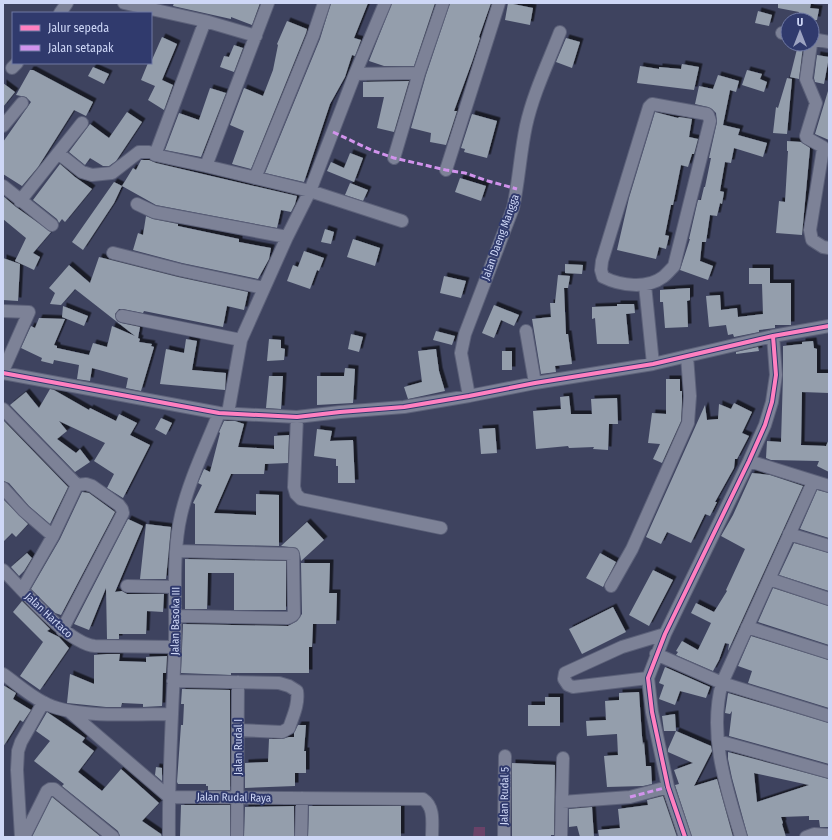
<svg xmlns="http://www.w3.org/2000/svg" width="832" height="840" font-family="'Fira Sans Condensed',sans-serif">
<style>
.green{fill:#6a4268}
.building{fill:#949eac;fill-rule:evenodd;filter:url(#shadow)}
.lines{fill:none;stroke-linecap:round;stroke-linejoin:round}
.street-casing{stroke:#5c6179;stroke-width:14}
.street{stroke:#7d8297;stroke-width:12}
.quiet{stroke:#d193ec;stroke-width:3;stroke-dasharray:6 3;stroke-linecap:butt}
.cycleway-casing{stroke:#303a6d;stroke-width:6}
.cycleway{stroke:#ff80c0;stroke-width:4}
.labels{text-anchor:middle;stroke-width:4;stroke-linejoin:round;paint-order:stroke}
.street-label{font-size:11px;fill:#ced7f6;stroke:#303a6d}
</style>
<defs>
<filter id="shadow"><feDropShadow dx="3.5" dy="-3.5" stdDeviation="0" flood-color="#0009"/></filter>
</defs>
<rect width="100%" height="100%" fill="#3e435f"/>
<!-- green -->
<path class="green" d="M474,827H485V837H473Z"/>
<!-- building -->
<path class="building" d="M174,3H260L252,25L231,17V19L173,6Z
M331,3H368L354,38L361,40L355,56L352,55L345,77L330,104L304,182L265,173L320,39Z
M392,3H435L414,66H384L369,61Z
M450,3H491L479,37L480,38L472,62L454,111H457L446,145L430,142L431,133L411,128L426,75Z
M508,3L533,8L530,25L505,20Z
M778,3H811L810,8L819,9L817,20H800L801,17H798L799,12L778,8Z
M758,11L772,15L769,26L755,23Z
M287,21L307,29L306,33L251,169L232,164L244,131L230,125L244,88L263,96L273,70L278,45L277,44Z
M162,37L177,44L162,80L173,85L164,110L148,100L155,86L141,80L148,63L151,62Z
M566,38L580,42L572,68L556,62Z
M234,45L243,48L234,72L220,67L224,56L229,57Z
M798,45L803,46L799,79L790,77Z
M817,55L829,57L824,84L815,82L814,78Z
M682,64L699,67L694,90L637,83L640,66L659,69V67L681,69Z
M93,67L109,74L104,84L88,76Z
M30,70H33L93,102L86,116L74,110L38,167L22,186L3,174V142L31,102L26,97L16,95Z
M747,70L762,74L760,79L767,82L764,92L742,85Z
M718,75L739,81L736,92L730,90L723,125L740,129L738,135L767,143L763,157L734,148L731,163L725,162L720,191L724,192L722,204L720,203L717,216L710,215L706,242H702L700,261L713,266L708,280L680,270L690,239H689L698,200H701L704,187H705L711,158H709L717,122L716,113L712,109L708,107L695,104L699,86L713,89Z
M787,78L792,79L787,134L773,133L776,107L778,108Z
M409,81L394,132L377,128L384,97H363V82Z
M3,83L15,92L3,107Z
M210,88L226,93L201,157L165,150L179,113L199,120Z
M828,91L829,92V140L815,134Z
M127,112L142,122L116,161L109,166H103L90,158L85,165L69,152L90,124L109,138Z
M655,112L678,118L679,117L692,119L689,137L698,139L694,154H692L688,167L681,165L673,205H671L665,235L669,236L666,249L659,247L656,259L617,250L629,198Z
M472,114L497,121L487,158L464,152L465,149L461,148Z
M787,141L801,142L810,148L802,235L776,233L779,201L785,202L788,151H787Z
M350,153L363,158L354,182L327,171L331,162L344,168Z
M149,160L156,163L297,196L295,204L291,212L281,210L277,228L156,205L122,186L133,168L136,170L141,160Z
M60,164L75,177L92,189L65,222L62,219L59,223L57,219L33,200Z
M460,178L486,186L481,201L455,192Z
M114,182L122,186L114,203L83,250L72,242Z
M350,183L368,190L363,201L345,195Z
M3,196L16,207L51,232L33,253L40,257L34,270L15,261L26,238L3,219Z
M146,216L153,219L178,224V226L239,239V242L271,248L269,259L258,279L182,263L133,250L138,233L143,235Z
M325,229L334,232L331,244L321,242Z
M353,239L380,248L375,266L347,257Z
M304,251L324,258L319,271L317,270L310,289L287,281L293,265L298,267Z
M99,257L178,277L248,292L244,310L227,306L223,327L144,311L143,313L123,309H119L115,314L117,321L121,323L140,327L138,338L140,339L139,342L152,344L151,346L154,347L141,391L126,388L128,378L92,368L90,381L77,379L79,365L54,360L53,364L41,361L42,358L21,348L31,326L35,328L39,318L65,319L54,345L57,346V348L89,355L93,343L107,347L112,326L135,336L75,289L61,305L50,304L55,293L49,288L69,265L90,283Z
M3,258L20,264L18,301L3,300Z
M565,264L583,265L582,274L565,273Z
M749,268H770V283H791V325H775V328L759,330V332L734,337L733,334L728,335L726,325L709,327L706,296L720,295L721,310L737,308L738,317L763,314L762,284H749Z
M558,275L570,276L568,288H564L566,334H568L572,364L555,366L556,372L541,374L532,319L551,317L550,303H555Z
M444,276L466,281L461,298L440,293Z
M690,288V300L687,301L688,327L665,328L663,302H660V290Z
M617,304H634L635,313L626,314L629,344H597L595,318L592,319V307L617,306Z
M494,305L519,315L514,326L501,320L494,338L482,333Z
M63,306L88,316L84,326L62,317Z
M436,331L455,336L452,345L433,340Z
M351,334L363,337L359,352L348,349Z
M186,339L197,341L192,370L226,373L225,390L160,384L166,349L184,353Z
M269,339L281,340V348L285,349L284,360L267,361Z
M813,341L814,348L817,349V373H829V393L802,392L801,445L826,446L829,439V472L817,466L819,461L771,460L766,458L767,441L781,442L783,375V346L802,344V342Z
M758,347L759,351L736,354V352Z
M436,349L439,371L445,391L408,399L404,387L422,382L418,351Z
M502,351H512V370H502Z
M345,368L355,369L353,403L317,405V376H344Z
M269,376H283L281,409L266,408Z
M666,379H680V391H682V402L681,421L662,463L653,459L660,444L648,443L652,413L666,414Z
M50,389L54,390L89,410L90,408L116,421L119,414L137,423L130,435L150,445L123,498L107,488L114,474L94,461L105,443L59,421L67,431L57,439L76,453L80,449L90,462L75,472L10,405L26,392L39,408Z
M569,396L571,414H592L591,399L617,398L618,424H609L608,450L593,449L594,447L569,448L568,446L536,449L533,411L561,409L560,397Z
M734,403L752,412L742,433L749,436L737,459H735L734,468L715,502H717L710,516L705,514L691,543L667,532L661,544L646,537L705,405L707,420L718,419L719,404L731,409Z
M161,418L172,423L166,435L155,429Z
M3,420L68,487L50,524L29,506L9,483L3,481Z
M224,421H235L244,424L238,447L274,449V436L289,435L288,463L265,464L264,474H231L214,513L256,515V494L279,495V546L195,544V504L193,503L202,485L198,483L204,469L210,472L220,433L219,432Z
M495,428L497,453L481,454L479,429Z
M317,429L332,431L330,441L353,440L355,483H338V466H336V459L314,456Z
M752,473L770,475L803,486L728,651L729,644L725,643L719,660L713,671L676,655L678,652L676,651L682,641L698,650L711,623L691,613L696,603L714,612L727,591L726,590L745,549L721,536L733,515Z
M817,490L829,493V538L800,529Z
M82,492L89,493L115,512L61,615L55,613L31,589L60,539Z
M3,499L28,524L16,537L12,533L3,542Z
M128,519L143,526L115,592L122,591L127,594H164L163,612L147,611L146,634H119V639H107L106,588L89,630L74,624Z
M307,522L324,540L301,561L300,554L297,548L281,546Z
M146,524L171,527L166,579H140Z
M794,543L829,553V591L779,575Z
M27,553L32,558L24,571L19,576L11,567Z
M600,553L616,562L603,587L586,578Z
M185,559L286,561V610H234V573H208L207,609H185Z
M301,563H330L329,593H337L336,624H313L312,647H309V673H231V675L181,673L183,624L288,626L297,621L302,614Z
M653,570L673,580L649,626L629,615Z
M773,588L829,606V645L758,622Z
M22,601L50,629L47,631L59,637L69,648L40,690L20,676L43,642L13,612Z
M613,607L626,632L582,654L569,629Z
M751,636L829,660V708L748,683L752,671L738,666Z
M107,654H120L119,661L146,662V657L167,656L166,673H163L162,706L143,707V704L122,703L121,707H106L67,703L70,674L94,684V655Z
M665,667L710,687L706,698L680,691L675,705L659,699L664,685L659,683Z
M3,685L16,693L13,699L31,710L23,722L20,720L3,747Z
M182,689L230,690V790H208V786H206V784H178L177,782L181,725H183L184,704H181Z
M639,692L642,736L643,745L644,742L646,766H651L652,784L643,786L607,787L604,756L618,755L617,734L587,736L586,721L606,720L605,701L619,700V693Z
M728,693L829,723V764L729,736L732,711L730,714L725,713Z
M545,697H560V726H528V705H545Z
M47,712L85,738L82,742L94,751L78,772L102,791L121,769L159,803L142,821L161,834L162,837H120L118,831L62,786L64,784L34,761L50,741L36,731Z
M675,714L676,731H664L662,716Z
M298,725H306L304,751H306V773H295V786L245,788V763L268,762L269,739H282L289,737H294V733Z
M676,731L711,746L712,751L694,786L717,779L733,837H692L675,785L679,784L674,770L693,763L668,752V749Z
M728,752L829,779V827H820L819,820H809V816L781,817L783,823L782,824L786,837H748L732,778L728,759ZM754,773L763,775L809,785L757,802Z
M512,763L555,765L554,835H551V837H512Z
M156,767L162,768V781L155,775Z
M663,796L677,837H599L598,830L620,828L618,809L648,805L647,800Z
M52,797L101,837H32Z
M181,805H230V837H180Z
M294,806V837H244L245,807Z
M309,806H401V837H308Z
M592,807L594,837H580L577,826L569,827V809Z"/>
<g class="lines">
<defs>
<path id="street" d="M124,3L205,21L155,155L206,166L310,191L402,221
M60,13L67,3
M205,21L256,36
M782,33L788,34
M812,39L829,42
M811,44L806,79L816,103L806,136L807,138L823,147V149L810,230L812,240L823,247L829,248
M12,68L17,63
M355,74L419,73
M652,104L707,114L708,115L710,121L674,266C671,269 667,274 663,277C647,289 621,286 603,277L601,270L602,261L649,107Z
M3,126L22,103
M58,153L82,172L92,175L112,173L139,152H149
M394,158L419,73L443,3
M206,166L268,3
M446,170L499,3
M255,178L313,36L324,3
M3,186L52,225
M20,201L82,123
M137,204L154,212L287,237
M113,253L180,270L264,288
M645,285L653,364
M3,311L29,312L3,371
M122,316L241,340
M526,331L535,383
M3,373L219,413L297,417L340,412L404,407L469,396L535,383L653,364L773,336L829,326
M469,396L461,353L465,334L513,208C519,181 520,154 526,126C533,94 548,63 560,32
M3,409L77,485
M228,413L241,340L287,237L310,191L355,74L385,3
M297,417L294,487L296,494L301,499L441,528
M749,461L829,486
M3,488L24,511L53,536
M789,534L829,546
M3,570C23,590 68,644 95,646L175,647
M769,579L829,599
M127,586L175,587
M611,586L632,549L688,423L690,396L687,356
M22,590L53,536L77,485
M175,616L288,618L292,616L294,614L293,554L177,551
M747,627L829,653
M62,630L123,513L122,509L119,505L92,486L86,484L77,485
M656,654L722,683L829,716
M3,674C16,683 29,695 43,702C71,719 138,714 172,714
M648,678L573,687L568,685L564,679L565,673L622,647L665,634
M173,681L279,683L289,686L297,691C299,704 293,716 289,728L282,732L238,730
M70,712L169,797L423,799C435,807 432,823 432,837
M718,741L829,772
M562,802L630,797L668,787
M21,837L17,770L18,751L21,742L43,703
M24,837L47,791L50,789H54L113,837
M169,837C168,772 173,707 175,642C176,603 172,553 181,515C189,480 206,446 219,413
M237,837L238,682
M301,837L302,798
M504,837L505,756
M561,837L563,758
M685,837L668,787L652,712L648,678L665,634L749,461L765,425L772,402L776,375L773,336
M741,837C726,787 708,735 722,683L813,482
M806,837L814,834L829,835"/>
</defs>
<!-- street casing -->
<use href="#street" class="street-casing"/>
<!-- street -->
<use href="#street" class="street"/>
<!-- quiet -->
<path class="quiet" d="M333,132L371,150L394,158L446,170L465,173L488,181L517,189
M630,797L668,787"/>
<defs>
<path id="cycleway" d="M3,373L219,413L297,417L340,412L404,407L469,396L535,383L653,364L773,336L829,326
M685,837L668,787L652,712L648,678L665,634L749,461L765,425L772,402L776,375L773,336"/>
</defs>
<!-- cycleway casing -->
<use href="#cycleway" class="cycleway-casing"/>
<!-- cycleway -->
<use href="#cycleway" class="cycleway"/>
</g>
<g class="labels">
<!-- street labels -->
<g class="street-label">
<text transform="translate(500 237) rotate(-70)" y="4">Jalan Daeng Mangga</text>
<text transform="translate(49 615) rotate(43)" y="4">Jalan Hartaco</text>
<text transform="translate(175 621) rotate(-89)" y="4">Jalan Basoka III</text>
<text transform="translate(238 747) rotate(-90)" y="4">Jalan Rudal I</text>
<text transform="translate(504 796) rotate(-89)" y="4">Jalan Rudal 5</text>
<text transform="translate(234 797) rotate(1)" y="4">Jalan Rudal Raya</text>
</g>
</g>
<!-- border -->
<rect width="832" height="840" fill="none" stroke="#ced7f6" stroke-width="8"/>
<!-- legend -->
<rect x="12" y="12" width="140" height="52" fill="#303a6d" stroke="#6f79a4"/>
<rect x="20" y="25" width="20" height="6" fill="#ff80c0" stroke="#6f79a4"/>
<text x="48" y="32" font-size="12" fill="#ced7f6">Jalur sepeda</text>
<rect x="20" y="45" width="20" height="6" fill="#d193ec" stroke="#6f79a4"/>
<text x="48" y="52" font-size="12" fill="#ced7f6">Jalan setapak</text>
<!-- north arrow -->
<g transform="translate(800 32)"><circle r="19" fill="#303a6d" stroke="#6f79a4"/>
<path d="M0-3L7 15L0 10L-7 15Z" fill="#9ca3c1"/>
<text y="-6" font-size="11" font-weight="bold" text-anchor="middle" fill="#ced7f6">U</text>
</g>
</svg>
